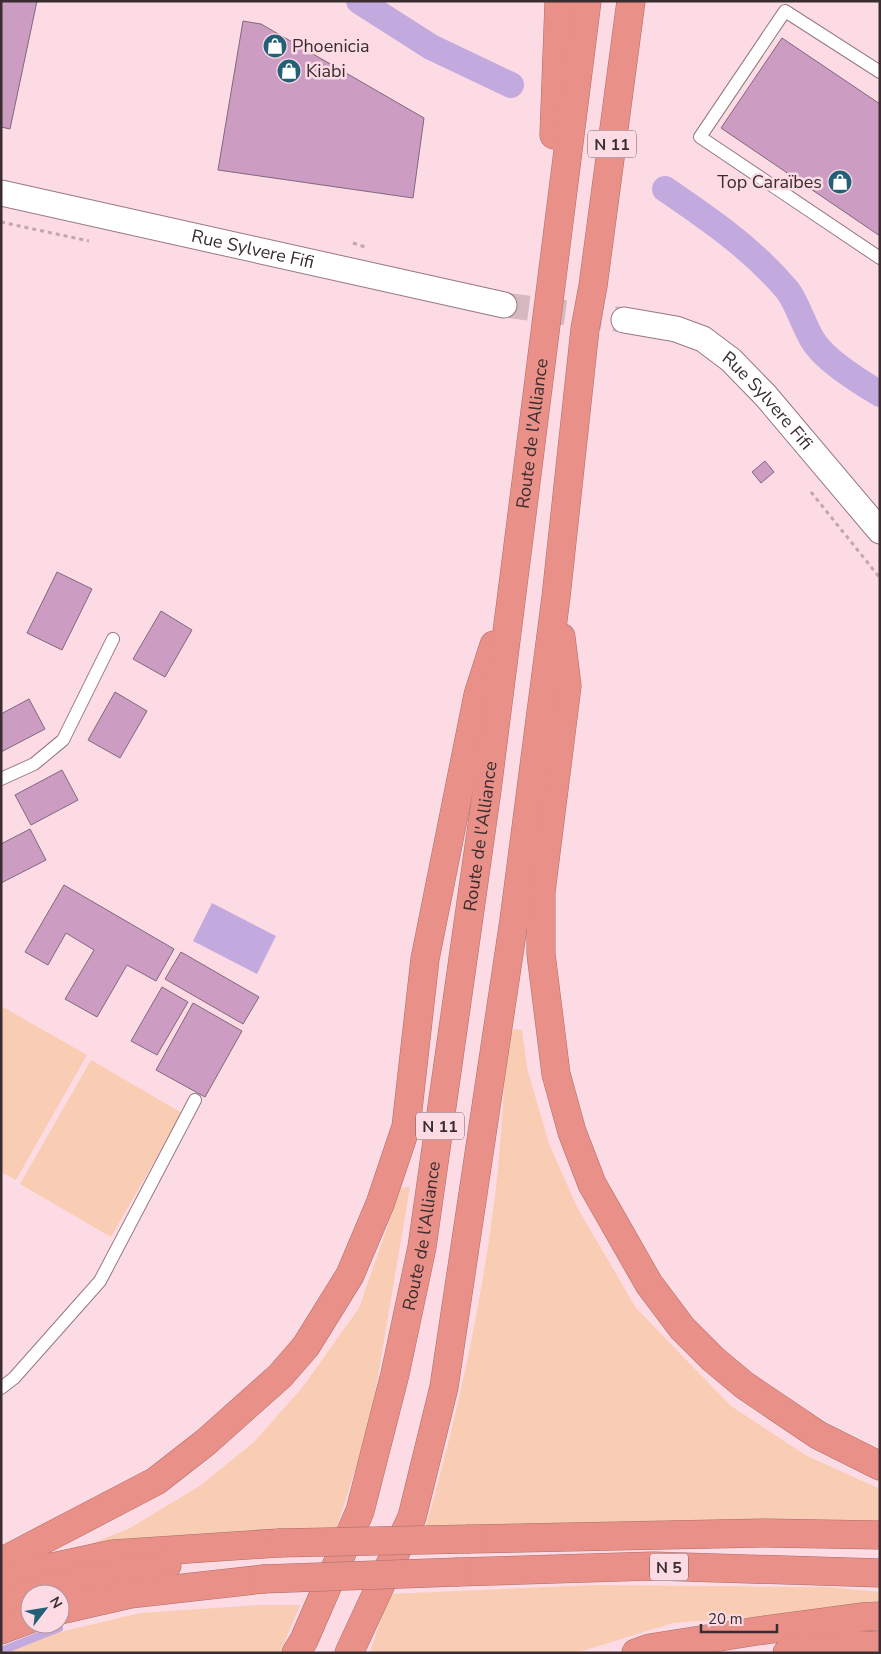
<svg xmlns="http://www.w3.org/2000/svg" width="881" height="1654" font-family="'Nunito Sans',sans-serif">
<style>
.green{fill:#f9cdb4}
.water{fill:#c3aade}
.lines{fill:none;stroke-linecap:round;stroke-linejoin:round}
.stream{stroke:#c3aade;stroke-width:8}
.canal{stroke:#c3aade;stroke-width:26}
.building{fill:#cc9cc3;stroke:#7f697b}
.street-tunnel{stroke:#d5b8c0;stroke-width:25;stroke-dasharray:25 12;stroke-linecap:butt}
.lane-casing{stroke:#967881;stroke-width:14}
.street-casing{stroke:#967881;stroke-width:27}
.highway-casing{stroke:#ab6d69;stroke-width:29}
.path{stroke:#c1a6ad;stroke-width:3;stroke-dasharray:4 4;stroke-linecap:butt}
.lane{stroke:#fff;stroke-width:12}
.street{stroke:#fff;stroke-width:25}
.highway{stroke:#e99088;stroke-width:28}
.highway-bridge-casing{stroke:#ab6d69;stroke-width:29;stroke-linecap:butt}
.highway-bridge{stroke:#e99088;stroke-width:28}
.labels{text-anchor:middle;stroke-width:5;stroke-linejoin:round;paint-order:stroke}
.shield{fill:#fcdbe4;stroke:#746166;stroke-width:1}
.shield-label{font-size:16px;font-weight:bold;fill:#392d30}
.poi-label{font-size:18px;fill:#392d30;stroke:#fcdbe4;text-anchor:start}
.street-label{font-size:18px;fill:#392d30;stroke:#fcdbe4}
</style>
<rect width="100%" height="100%" fill="#fcdbe4"/>
<!-- green -->
<path class="green" d="M1,1006L87,1055L16,1180L1,1172Z
M508,1029L522,1030L527,1068L549,1144L578,1209L636,1308L731,1406L807,1456L880,1489V1527L425,1529C457,1418 482,1303 496,1188C502,1135 504,1082 508,1029Z
M91,1060L182,1113L111,1237L20,1184Z
M410,1187L370,1423L335,1533L76,1550L130,1528L201,1485L254,1442L302,1388L359,1308L401,1188Z
M594,1585L828,1587L880,1592V1611L823,1612L673,1623L576,1653H370L389,1594Z
M258,1605H300L280,1653H6L56,1633L140,1613Z"/>
<!-- water -->
<path class="water" d="M212,903L276,936L257,974L193,941Z"/>
<g class="lines">
<!-- stream -->
<path class="stream" d="M1,1651L59,1628"/>
<!-- canal -->
<path class="canal" d="M359,1L431,47L511,85
M665,189C709,219 753,249 788,291C798,305 803,324 812,339C824,360 859,381 880,394"/>
</g>
<!-- building -->
<path class="building" d="M1,1H37L10,129L1,127Z
M243,21L261,24L424,118L413,198L218,170Z
M782,38L880,104V236L721,128Z
M765,461L774,472L761,483L752,472Z
M57,572L92,589L62,650L27,633Z
M161,611L192,630L165,677L133,659Z
M115,692L147,711L120,758L88,740Z
M29,699L45,729L1,752V714Z
M62,770L78,800L31,825L15,795Z
M30,829L46,860L1,883V844Z
M64,885L174,949L156,981L127,965L97,1017L65,999L94,950L66,933L48,965L25,952Z
M181,952L259,997L243,1024L165,979Z
M162,987L188,1002L157,1055L131,1041Z
M193,1003L242,1031L205,1097L156,1070Z"/>
<g class="lines">
<!-- street-tunnel -->
<path class="street-tunnel" d="M504,305L624,320"/>
<defs>
<path id="lane" d="M880,72L785,11L700,137L880,258
M1,779L34,764L63,740L113,639
M1,1388L14,1378L100,1281L195,1100"/>
<g id="street">
<path id="s1" d="M1,193L504,305"/>
<path id="s2" d="M624,320L676,329L703,339L731,360L766,396L880,531"/>
</g>
<g id="highway">
<path d="M554,135L559,1"/>
<path d="M561,637L567,686L541,892V954L556,1074L572,1132L592,1184L649,1284L682,1328L713,1359L744,1385L818,1435L880,1466"/>
<path d="M470,1539L765,1533L880,1535"/>
<path d="M1,1562L156,1481L206,1442L280,1376L306,1346L350,1275L380,1204L406,1127L425,959L478,695L494,645"/>
<path d="M458,1572L653,1566L880,1573"/>
<path d="M1,1578L113,1554L279,1543"/>
<path d="M31,1594L52,1586L167,1565"/>
<path d="M1,1605L30,1594"/>
<path d="M60,1610L130,1594L263,1579"/>
<path d="M1,1630L30,1619"/>
<path id="s3" d="M296,1653L304,1640L360,1511L395,1374L422,1247L487,790L587,1"/>
<path d="M349,1653L412,1517L444,1387L514,920L556,597L585,329L593,286L631,1"/>
<path d="M636,1653L650,1648L757,1631L861,1617L880,1616"/>
<path d="M787,1653L856,1645L880,1646"/>
</g>
</defs>
<!-- lane casing -->
<use href="#lane" class="lane-casing"/>
<!-- street casing -->
<use href="#street" class="street-casing"/>
<!-- highway casing -->
<use href="#highway" class="highway-casing"/>
<!-- path -->
<path class="path" d="M1,222L89,241
M353,243L368,248
M811,492L880,578"/>
<!-- lane -->
<use href="#lane" class="lane"/>
<!-- street -->
<use href="#street" class="street"/>
<!-- highway -->
<use href="#highway" class="highway"/>
<defs>
<path id="highway-bridge" d="M279,1543L470,1539
M263,1579L458,1572"/>
</defs>
<!-- highway-bridge casing -->
<use href="#highway-bridge" class="highway-bridge-casing"/>
<!-- highway-bridge -->
<use href="#highway-bridge" class="highway-bridge"/>
</g>
<!-- icons -->
<defs>
<symbol id="shop-disc" viewBox="-11 -11 22 22"><circle r="9.5" fill="#235f77" stroke="#fcdbe4"/><path d="M-5-2.5h2.3a2.7 3.5 0 0 1 5.4 0H5L5.5 6h-11ZM-1.5-2.5h3a1.5 2.3 0 0 0-3 0Z" fill="#fff"/></symbol>
</defs>
<g fill-rule="evenodd">
<use href="#shop-disc" x="261" y="32" width="28" height="28"/>
<use href="#shop-disc" x="275" y="57" width="28" height="28"/>
<use href="#shop-disc" x="826" y="168" width="28" height="28"/>
</g>
<g class="labels">
<!-- shield labels -->
<g class="shield">
<rect x="588" y="130.5" width="48" height="27" rx="4"/>
<rect x="416" y="1112.5" width="48" height="27" rx="4"/>
<rect x="650" y="1553.5" width="38" height="27" rx="4"/>
</g>
<g class="shield-label">
<text x="612" y="150">N 11</text>
<text x="440" y="1132">N 11</text>
<text x="669" y="1573">N 5</text>
</g>
<!-- poi labels -->
<g class="poi-label">
<text x="292" y="52">Phoenicia</text>
<text x="306" y="77">Kiabi</text>
<text x="822" y="188" text-anchor="end">Top Caraïbes</text>
</g>
<!-- street labels -->
<g class="street-label">
<text dy="6" stroke="none"><textPath href="#s1" startOffset="258">Rue Sylvere Fifi</textPath></text>
<text dy="6" stroke="none"><textPath href="#s2" startOffset="171">Rue Sylvere Fifi</textPath></text>
<text dy="6" stroke="none"><textPath href="#s3" startOffset="1248">Route de l'Alliance</textPath></text>
<text dy="6" stroke="none"><textPath href="#s3" startOffset="842">Route de l'Alliance</textPath></text>
<text dy="6" stroke="none"><textPath href="#s3" startOffset="438">Route de l'Alliance</textPath></text>
</g>
</g>
<!-- border -->
<rect width="881" height="1654" fill="none" stroke="#392d30" stroke-width="5"/>
<!-- north arrow -->
<g transform="translate(45 1609) rotate(59)"><circle r="24" fill="#fcdbe4" stroke="#ae959c"/>
<path d="M0-4L9 19L0 12L-9 19Z" fill="#235f77"/>
<text y="-8" font-size="14" font-weight="bold" text-anchor="middle" fill="#392d30">N</text>
</g>
<!-- scale -->
<path d="M701 1624v8h76v-8" fill="none" stroke="#392d30" stroke-width="2.5"/>
<text x="708" y="1624" font-size="15" fill="#392d30" stroke="#fcdbe4" stroke-width="4" paint-order="stroke">20 m</text>
</svg>
